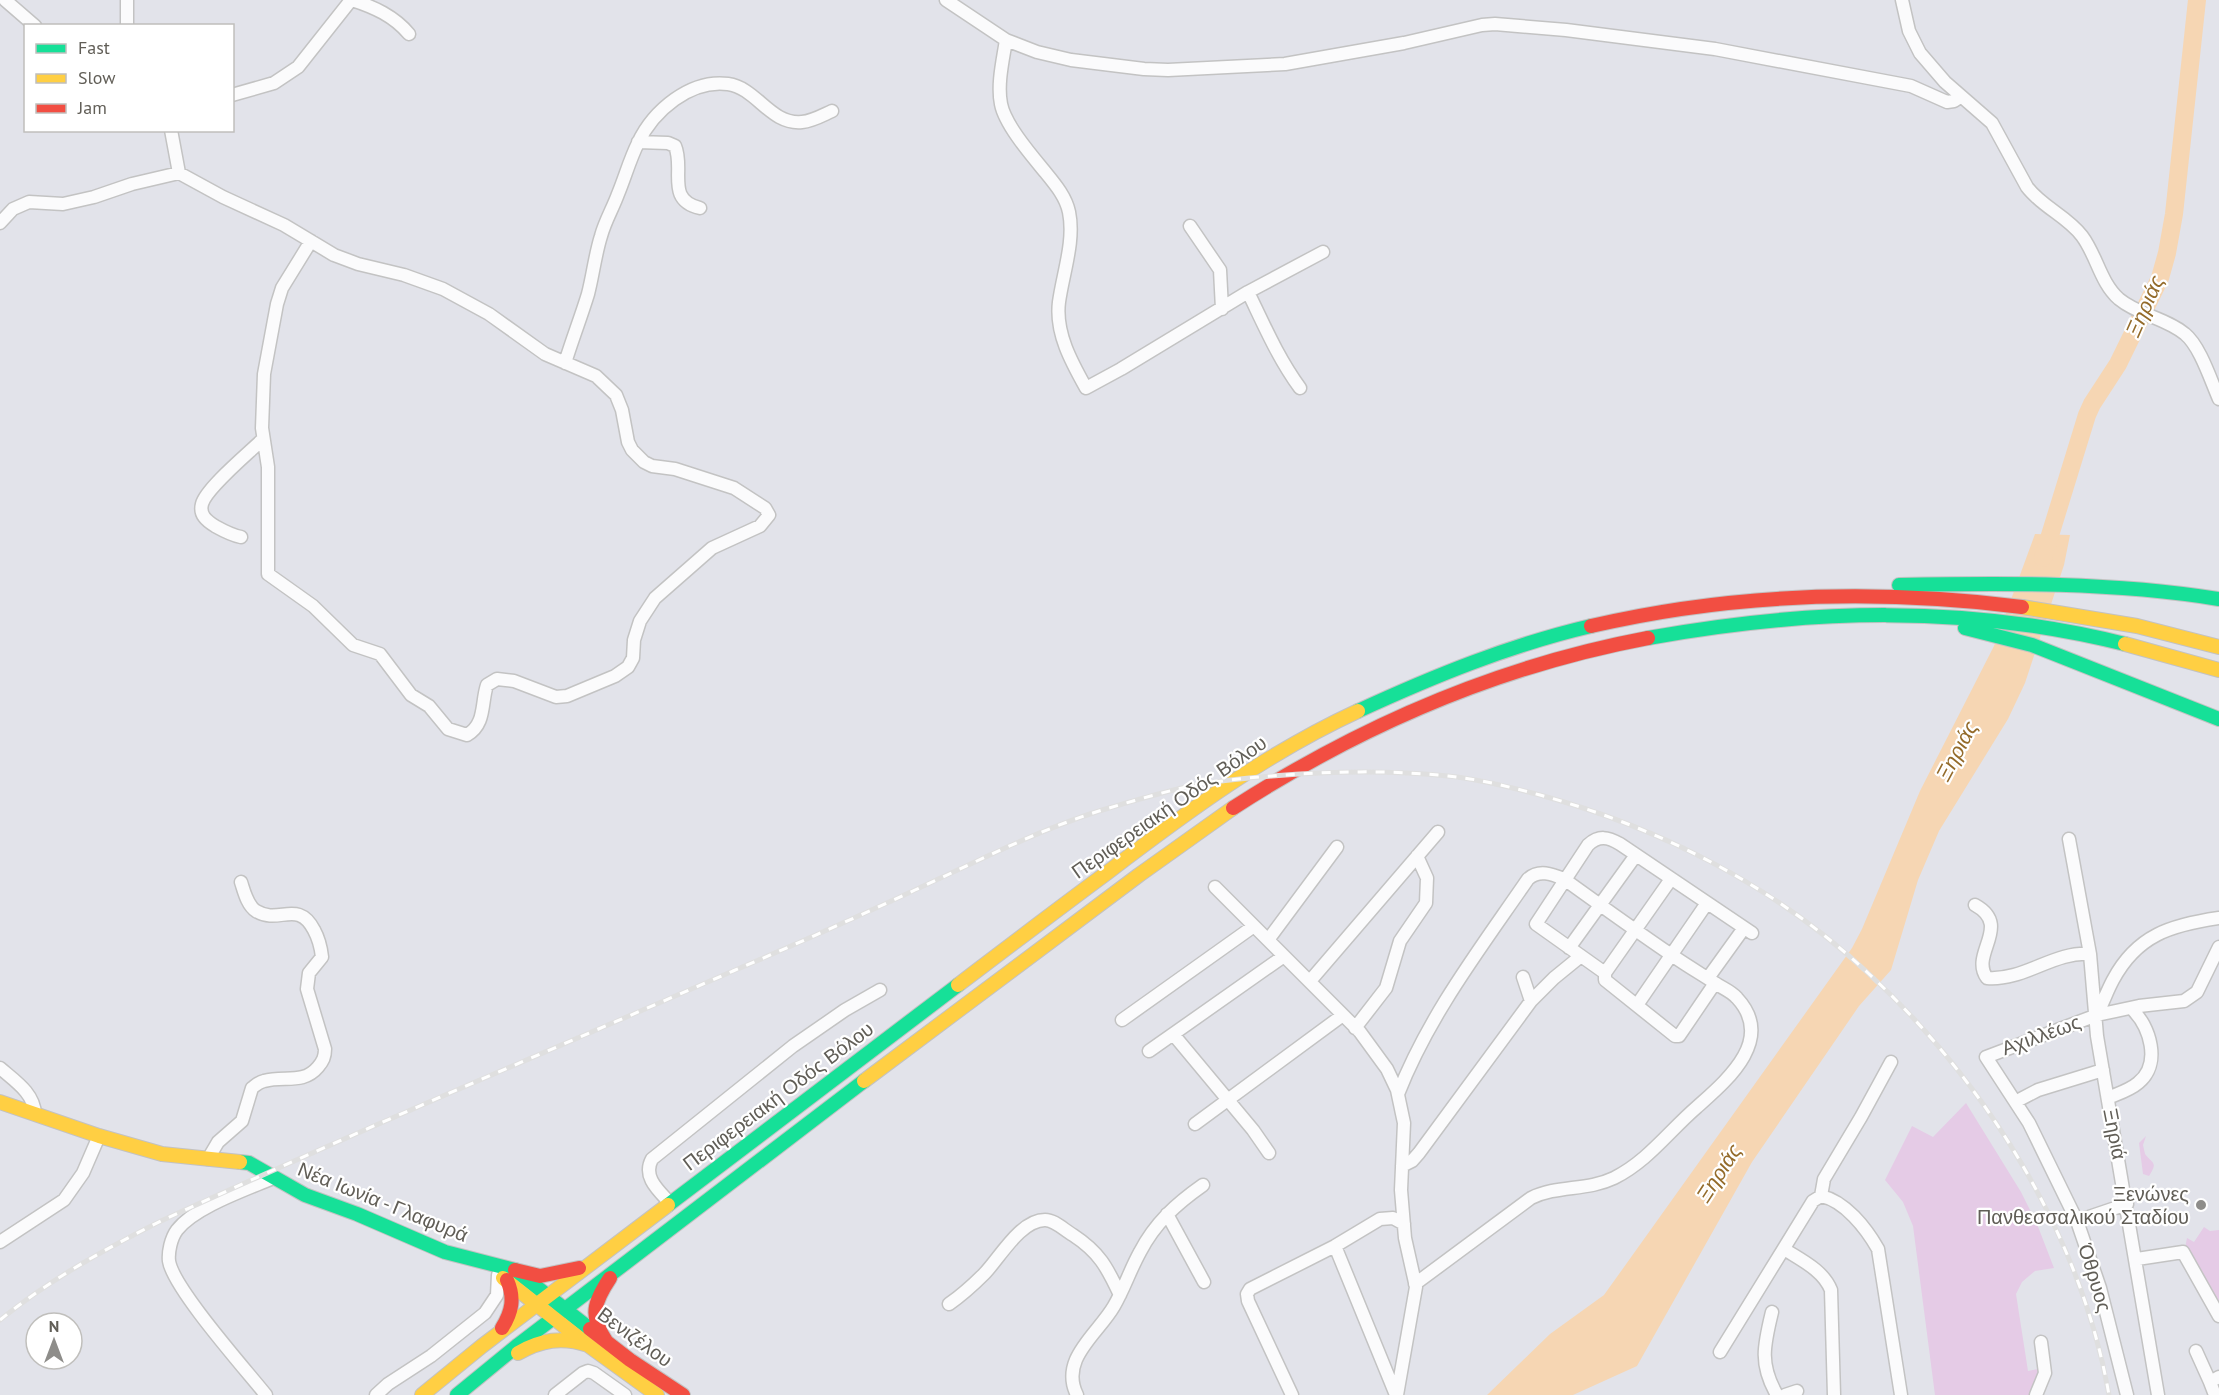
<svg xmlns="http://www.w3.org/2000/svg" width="2219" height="1395" font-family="'PT Sans',sans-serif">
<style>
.green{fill:#e5cbe6}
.water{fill:#f6d6b3}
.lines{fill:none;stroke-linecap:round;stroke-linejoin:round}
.river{stroke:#f6d6b3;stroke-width:18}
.street-casing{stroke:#c3c3c3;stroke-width:15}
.fast-casing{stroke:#c3c2c2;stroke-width:16}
.slow-casing{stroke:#c3c2c2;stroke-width:16}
.jam-casing{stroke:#c3c2c2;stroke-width:16}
.street{stroke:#fbfbfc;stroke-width:12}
.fast{stroke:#16e098;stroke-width:14}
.slow{stroke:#ffcf43;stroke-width:14}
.jam{stroke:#f24e42;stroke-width:14}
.rail-casing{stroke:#dfdfdf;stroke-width:5}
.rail{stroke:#fff;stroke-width:3;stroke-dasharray:9;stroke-linecap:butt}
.poi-dot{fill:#8e8d8a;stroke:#fff;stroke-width:2}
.labels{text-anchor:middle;stroke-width:4.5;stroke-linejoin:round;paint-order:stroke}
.street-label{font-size:20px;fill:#615e57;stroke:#fff}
.poi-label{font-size:20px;fill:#615e57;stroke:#fff;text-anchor:end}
.water-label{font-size:21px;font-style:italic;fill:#946b2a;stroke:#fff}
</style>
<rect width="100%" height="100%" fill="#e2e3ea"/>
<!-- green -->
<path class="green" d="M1966,1103L2021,1192L2037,1224L2054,1268L2035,1271L2022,1282L2016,1294L2028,1371L2042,1368L2034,1395H1935L1913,1226L1903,1202L1885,1180L1912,1126L1933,1137Z
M2146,1136L2143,1145L2145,1154C2153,1164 2158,1162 2149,1176L2143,1174L2139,1143Z
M2204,1227L2210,1231L2219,1230V1306L2185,1248L2187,1238L2194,1242Z"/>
<!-- water -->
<path class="water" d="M2035,534L2070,535L2064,565L2025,683L2008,719L1939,831L1918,880L1891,970L1859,1006L1752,1162L1637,1366L1573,1395H1487L1550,1334L1604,1295L1852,948L1862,929L1920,791L1994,646Z"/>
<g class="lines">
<!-- river -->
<path class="river" d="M2043,558L2087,415L2092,404L2118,364L2160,278L2167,253L2174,214L2197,0"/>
<defs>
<path id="street" d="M5,0L35,26
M127,0V26
M352,0C374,7 394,16 409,34
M946,0L1006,40L1037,52L1071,60L1144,69L1168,70L1285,64L1404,43L1482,25L1495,24L1566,30L1715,49L1911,86L1947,102L1954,101L1960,97
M1902,0L1909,31L1920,53L1945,82L1992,123L2027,187C2042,207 2067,216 2082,236C2097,256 2100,282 2119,299C2138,315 2166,318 2185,334C2200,346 2211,381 2219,399
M1006,40C1003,60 997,84 1001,104C1005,125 1032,156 1046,173C1055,184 1066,197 1069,212C1075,241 1063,273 1059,302C1055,333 1072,363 1086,388L1121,369L1248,292L1323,252
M232,95L274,83L298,67L351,0
M171,130L179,173
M638,142L668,143L675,146C685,169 665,200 700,208
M0,223L13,209L29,202L63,204L94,197L132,184L179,173L223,197L284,225L334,255L358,264L404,275L443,289L489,314L545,354L596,376L616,395L622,410L628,442L632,450L644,462L652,466L675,469L734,488L765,508L769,515L760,526L712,548L655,598L640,621L634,640L633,658L628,667L615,676L567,696L556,697L514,681L497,679L487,685C481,703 486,724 467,735L448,729L429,706L411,695L380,654L353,645L313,606L268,574V467L262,428L264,374L277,304L282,288L311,241
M1190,226L1220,270L1222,309
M1248,292C1264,325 1278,358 1300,388
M565,363C572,340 581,317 588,294C593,275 595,255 601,236C605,221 613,208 618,194C625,177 630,159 638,143C653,111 690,79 728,84C757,88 770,125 802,122C813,121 823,115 832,111
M241,537C231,535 224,531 215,526C207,521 199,515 202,504C206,488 250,452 263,439
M2069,839L2090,954L2097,1036L2158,1395
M1215,887L1360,1032L1387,1069L1397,1090L1404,1123L1401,1190L1405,1238L1416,1287L1397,1395
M1975,905C2013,926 1969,954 1987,978C2024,981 2054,951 2090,954
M1268,940L1337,847
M1569,948L1636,855
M1605,973L1671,879
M1523,977L1531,1001
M1708,978L1744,928
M1310,981L1438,832
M1715,983L1679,1036H1675L1605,980V973L1536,924L1588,845C1599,835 1608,837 1620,844L1752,933
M1637,1005L1707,903
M2097,1014C2103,1003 2107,991 2113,980C2137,935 2171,925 2219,918
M1122,1020L1254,926
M1355,1028L1386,988L1400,941L1426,903L1427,878L1417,856
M1173,1034L1253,1130L1269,1153
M1149,1051L1284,956
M0,1068C15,1081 34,1093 35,1114
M1398,1094C1429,1015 1480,949 1528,879C1539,869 1552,874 1564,879C1600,905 1636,931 1673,956C1686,965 1701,974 1715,983C1722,988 1731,991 1737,998C1776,1040 1726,1081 1697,1107C1669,1131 1648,1161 1614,1178C1587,1191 1557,1185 1531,1198L1415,1284
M2108,1098C2117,1094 2130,1090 2138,1083C2162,1064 2150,1026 2131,1008
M2017,1101L2038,1090L2103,1070
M1195,1124L1343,1015
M208,1159L218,1142L242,1121L252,1088C256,1085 259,1082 264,1081C284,1075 303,1085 318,1067C323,1061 325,1057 325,1049L307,989L309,973L322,957C321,948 319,939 314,930C298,899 279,925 256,911C247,905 244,891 241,882
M1402,1166L1412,1161L1419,1153L1531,1001L1554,978L1581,956
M1821,1196L1824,1179L1861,1117L1891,1062
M670,1203C659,1191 642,1177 652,1159L793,1046L845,1010L880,990
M1167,1214L1204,1282
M2077,1221L2127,1204
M0,1242L64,1200L83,1173L99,1136
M1335,1246L1396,1395
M1784,1249C1801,1260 1823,1270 1831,1290L1834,1395
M2137,1259L2183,1252L2219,1316
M949,1304C962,1295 973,1285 984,1274C999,1259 1020,1220 1045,1220C1055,1220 1064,1230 1073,1235C1099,1252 1107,1267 1120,1295
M1772,1312C1764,1345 1759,1364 1777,1395
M2196,1351L2210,1382
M1720,1352L1813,1201L1821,1196C1845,1201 1866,1228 1878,1249L1901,1395
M266,1395C246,1370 173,1288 169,1261C168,1252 171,1238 177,1230C195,1207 245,1190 273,1178
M376,1395L388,1384L431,1356L485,1313L497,1295L498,1275
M555,1395L583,1373L588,1371L594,1373L625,1395
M1077,1395C1059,1359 1098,1334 1114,1306C1124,1289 1130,1270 1140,1252C1155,1223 1176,1204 1203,1185
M1292,1395L1248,1301L1247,1294L1250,1289L1335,1246L1380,1219L1393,1218L1404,1224
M1785,1395L1797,1391
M2036,1395L2045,1373L2041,1342
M2127,1395L2100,1288L2077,1221L2029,1123L1986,1057L2097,1015L2139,1006L2184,1001L2197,992L2219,947
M2215,1395L2210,1382L2219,1377"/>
<path id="fast" d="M1899,585C2006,583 2113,582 2219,599
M1965,628L2032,645L2219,719
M1648,638C1808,609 1966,604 2125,644
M1358,711C1434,676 1510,645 1591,626
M240,1162L249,1163L305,1195L357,1214L445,1252L515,1270L590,1329
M668,1205L958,985
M457,1395L518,1345L864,1081"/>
<path id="slow" d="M2022,607L2137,626L2219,647
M2125,644L2219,670
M958,985C1008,947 1058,909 1108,872C1188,811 1267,753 1358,711
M864,1081L1139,875L1233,808
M0,1102L99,1136L162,1154L240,1162
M503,1278L588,1345L657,1395
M518,1353C541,1340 562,1336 588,1345
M422,1395L482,1346L668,1205"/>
<path id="jam" d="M1591,626C1733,593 1878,589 2022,607
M1233,808C1360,726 1499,666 1648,638
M515,1270L540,1276L579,1268
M502,1328C512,1312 515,1298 507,1280
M590,1329L630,1360L683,1395
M606,1341C589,1316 594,1302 610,1278"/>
</defs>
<!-- street casing -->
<use href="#street" class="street-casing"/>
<!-- fast casing -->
<use href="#fast" class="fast-casing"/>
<!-- slow casing -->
<use href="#slow" class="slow-casing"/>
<!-- jam casing -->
<use href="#jam" class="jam-casing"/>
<!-- street -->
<use href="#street" class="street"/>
<!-- fast -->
<use href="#fast" class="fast"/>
<!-- slow -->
<use href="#slow" class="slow"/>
<!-- jam -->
<use href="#jam" class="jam"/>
<defs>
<path id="rail" d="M0,1320C49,1280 105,1249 161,1221C350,1134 542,1054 733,971C794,945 855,918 915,890C976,862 1036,831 1099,811C1129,802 1160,793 1190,786C1217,781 1245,778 1272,776C1331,771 1389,770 1448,776C1479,779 1510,787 1540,795C1661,828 1776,887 1868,973C1986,1082 2081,1235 2109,1395"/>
</defs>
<!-- rail casing -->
<use href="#rail" class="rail-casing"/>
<!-- rail -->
<use href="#rail" class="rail"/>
</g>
<!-- markers -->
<circle class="poi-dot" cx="2201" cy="1205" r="6"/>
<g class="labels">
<!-- street labels -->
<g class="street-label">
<text transform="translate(1169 807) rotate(-35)" y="7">Περιφερειακή Οδός Βόλου</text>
<text transform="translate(2041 1035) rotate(-20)" y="7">Αχιλλέως</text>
<text transform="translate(778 1096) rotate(-37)" y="7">Περιφερειακή Οδός Βόλου</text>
<text transform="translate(2115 1134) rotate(79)" y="7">Ξηριά</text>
<text transform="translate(383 1202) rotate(22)" y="7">Νέα Ιωνία - Γλαφυρά</text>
<text transform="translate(2095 1278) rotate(73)" y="7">Όθρυος</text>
<text transform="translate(635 1337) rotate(36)" y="7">Βενιζέλου</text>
</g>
<!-- poi labels -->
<g class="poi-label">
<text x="2189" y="1201">Ξενώνες<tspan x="2189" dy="23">Πανθεσσαλικού Σταδίου</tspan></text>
</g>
<!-- water labels -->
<g class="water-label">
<text transform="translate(2145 306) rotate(-66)" y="7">Ξηριάς</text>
<text transform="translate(1957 751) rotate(-62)" y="7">Ξηριάς</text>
<text transform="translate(1719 1173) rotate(-57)" y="7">Ξηριάς</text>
</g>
</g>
<!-- legend -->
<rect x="24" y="24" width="210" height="108" fill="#ffffff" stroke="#c0bfbc" stroke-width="1.5"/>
<rect x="36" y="44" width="30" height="9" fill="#16e098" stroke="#c0bfbc" stroke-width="1.5"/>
<text x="78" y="54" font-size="18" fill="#615e57">Fast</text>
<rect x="36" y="74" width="30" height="9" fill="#ffcf43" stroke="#c0bfbc" stroke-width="1.5"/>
<text x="78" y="84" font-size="18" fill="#615e57">Slow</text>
<rect x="36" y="104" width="30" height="9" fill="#f24e42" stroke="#c0bfbc" stroke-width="1.5"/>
<text x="78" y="114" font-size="18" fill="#615e57">Jam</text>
<!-- north arrow -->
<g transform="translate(54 1341)"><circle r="28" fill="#ffffff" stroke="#c0bfbc" stroke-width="1.5"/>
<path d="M0-4.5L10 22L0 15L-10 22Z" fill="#8e8d8a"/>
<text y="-9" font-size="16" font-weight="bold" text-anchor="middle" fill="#615e57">N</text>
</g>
</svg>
